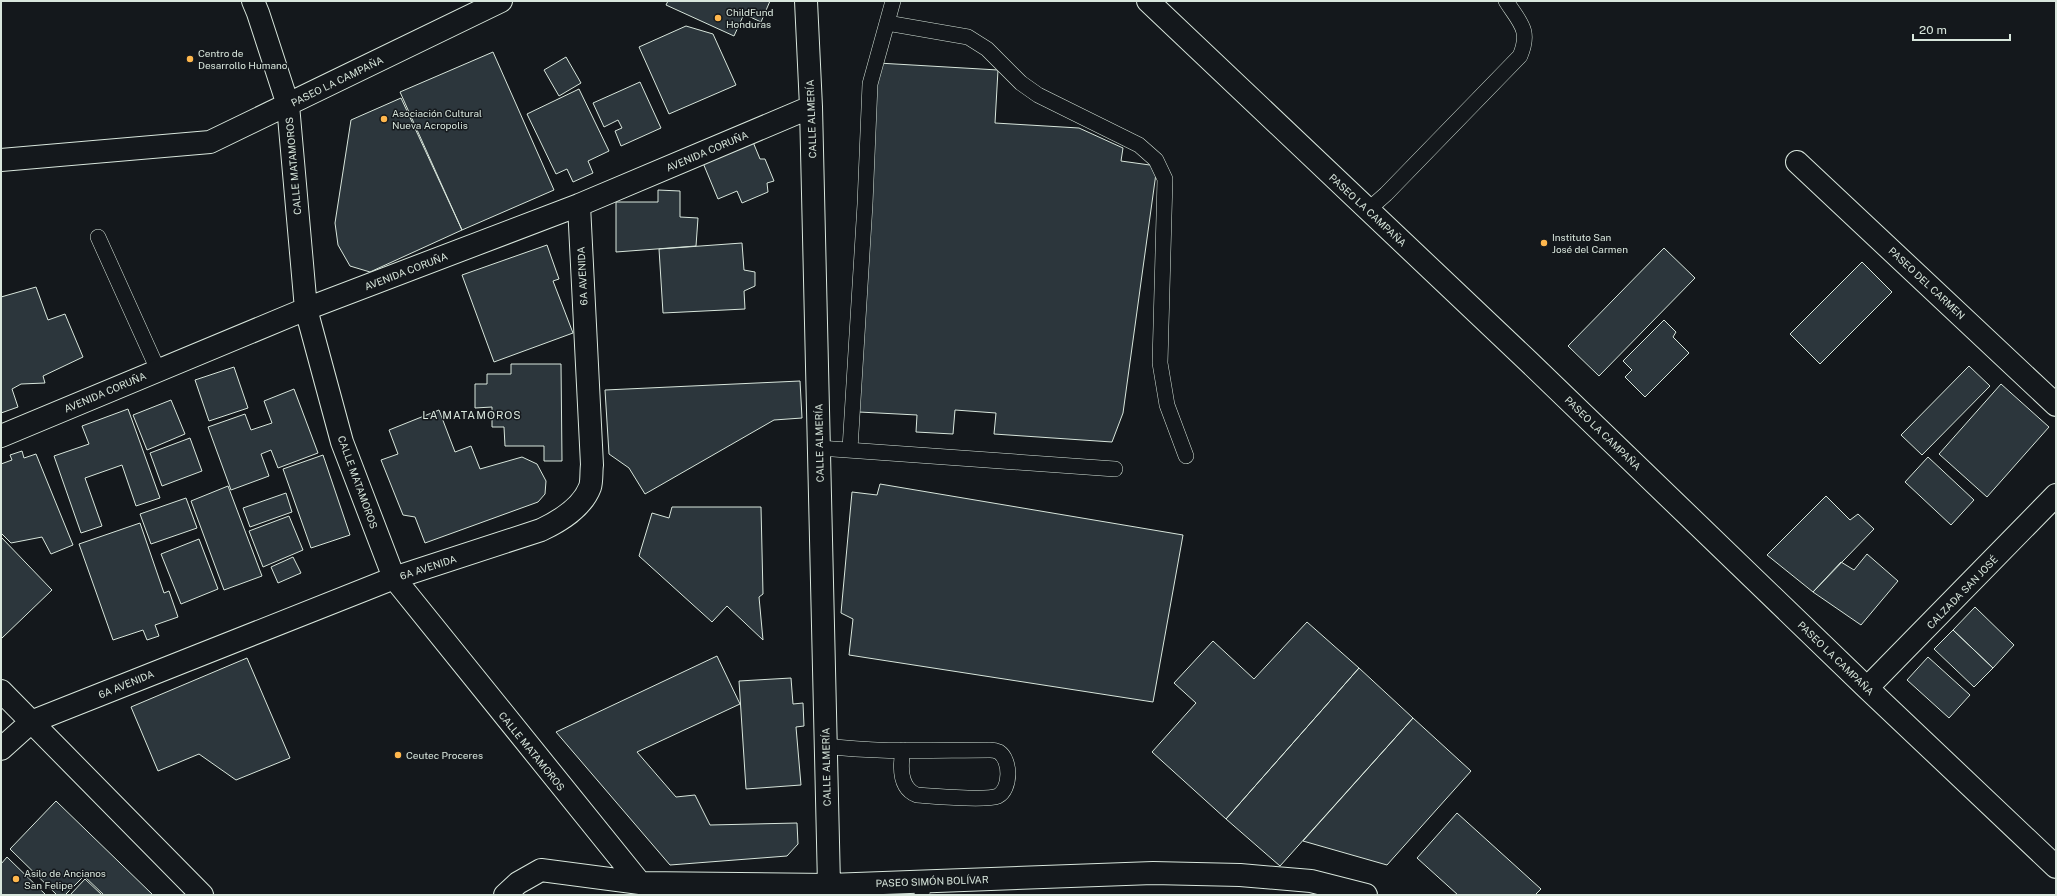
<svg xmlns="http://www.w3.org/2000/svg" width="2057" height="896" font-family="'Public Sans',sans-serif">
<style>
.building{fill:#2c363c;stroke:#d8e6dc}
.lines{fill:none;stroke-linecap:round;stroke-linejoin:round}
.lane-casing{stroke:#d8e6dc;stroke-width:16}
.street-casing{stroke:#d8e6dc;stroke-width:24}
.lane{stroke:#14181c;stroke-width:15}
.street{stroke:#14181c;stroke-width:22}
.poi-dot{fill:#ffb74d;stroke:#14181c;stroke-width:1.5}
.labels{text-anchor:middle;stroke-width:3;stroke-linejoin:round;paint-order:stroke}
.poi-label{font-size:10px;fill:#d8e6dc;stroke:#14181c;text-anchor:start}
.street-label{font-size:10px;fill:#d8e6dc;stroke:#14181c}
.neighbourhood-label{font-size:11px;letter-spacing:1px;fill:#d8e6dc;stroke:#14181c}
</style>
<rect width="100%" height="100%" fill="#14181c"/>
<!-- building -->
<path class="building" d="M668,1H770L761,22L744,14L734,36L666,5Z
M686,26L713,34L736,85L669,114L639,47Z
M493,52L554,190L462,230L400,92Z
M566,57L581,83L559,96L544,70Z
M878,63L998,70L995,123L1079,128L1123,148L1121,161L1157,166L1123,413L1112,442L994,434L996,413L955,410L953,434L916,432L917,415L859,412Z
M640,82L661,128L621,146L615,131L622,128L618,120L604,127L593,103Z
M579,89L609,151L588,161L593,173L573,182L567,169L556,174L527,114Z
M401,98L462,230L370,272L350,266L338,245L335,223L351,120Z
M753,142L760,159H765L774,181L767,183L768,192L742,203L737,191L718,199L703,163Z
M658,190L680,191V217L698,218L696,246L616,252V202H658Z
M742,243L744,270L755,272V286L744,291L745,309L663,313L659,249Z
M547,245L559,279L553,281L573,333L494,362L462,275Z
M1664,248L1695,278L1599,376L1568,346Z
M1862,262L1892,292L1820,364L1790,334Z
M36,287L48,320L65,314L83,357L43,376L45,383L21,384L12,389L18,407L1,413V297Z
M1664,320L1676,332L1673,337L1689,353L1645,397L1625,377L1632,370L1623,361Z
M511,364H561L562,461H544V446H505L504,427H492V407L475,408V384H487V374H511Z
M1969,366L1990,386L1922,455L1901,435Z
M234,367L248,408L209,421L195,380Z
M800,381L802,418L774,420L645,494L629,468L609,454L605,390Z
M2001,384L2049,427L1987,497L1939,454Z
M294,389L318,453L278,468L271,450L261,454L269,476L231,490L208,427L245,414L251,430L272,423L264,401Z
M171,400L185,434L147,450L133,415Z
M128,409L160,498L136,506L122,465L85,478L102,526L81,533L54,456L89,444L82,426Z
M439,410L455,452L471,446L480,469L522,457L537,464L546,481L545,494L538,502L425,543L415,517L403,515L381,460L398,454L389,430Z
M190,438L202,471L162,486L150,453Z
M22,451L24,458L36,454L73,545L51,554L42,537L11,543L1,533V464L12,460L10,455Z
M323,455L350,535L311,548L283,469Z
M1928,457L1974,500L1951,525L1905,482Z
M880,484L1183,535L1153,702L849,655L853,619L841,613L852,492L877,495Z
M228,486L262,576L224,590L191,501Z
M286,493L292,512L250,527L243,508Z
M1826,496L1850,520L1858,514L1874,529L1813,592L1767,555Z
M186,498L197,528L151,544L140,514Z
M672,507H761L763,594L759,597L763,640L727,606L712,622L639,556L652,513L669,518Z
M289,516L303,550L263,567L249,531Z
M140,523L164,593L169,591L178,617L155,625L159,636L147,640L143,630L113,640L79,544Z
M1,537L52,590L2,638L1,637Z
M199,539L218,589L181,604L161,554Z
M1867,554L1898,581L1861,625L1813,592L1841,562L1854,570Z
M293,557L301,573L278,583L271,567Z
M1975,607L2014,645L1993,668L1953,630Z
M1307,622L1359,668L1226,819L1152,752L1196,703L1174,683L1213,641L1254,679Z
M1953,630L1993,668L1974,687L1934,649Z
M717,656L740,704L637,752L676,797L695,795L710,825L797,823L798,844L787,856L670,865L556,732Z
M1928,657L1970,695L1949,718L1907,680Z
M247,658L290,758L236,780L199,754L158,771L131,707Z
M1359,668L1413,718L1280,866L1226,819Z
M791,678L793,704L803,703L804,726L796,727L801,785L746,789L739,681Z
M1413,718L1471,771L1387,865L1303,841Z
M56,801L152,894L150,895H104L84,876L65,895H57L10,849Z
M1457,813L1541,889L1535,895H1458L1417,858Z
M7,857L46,895H1V864Z
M85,879L102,895H70Z"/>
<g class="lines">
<defs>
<path id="lane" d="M887,23L968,37L987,49L1021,83L1038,95L1139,145L1156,160L1165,179L1160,363L1167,405L1186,456
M1368,210L1386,194L1520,56C1531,30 1520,23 1506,1
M98,237L158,370
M819,448L1115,469
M850,449L865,204L870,84L893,1
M826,746C880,753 935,750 990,750C993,750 997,751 999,752C1011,760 1011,789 998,796C986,801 933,796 917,795C899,788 900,767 903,750
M922,895L923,881"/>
<path id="street" d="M253,1L258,13L288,105L306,309L342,442L394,578L640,883
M806,1L811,107L829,885
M1148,1L1528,361L1867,688L2056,867
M1,160L210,142L501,1
M1797,162L2056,405
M1,436L306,309L579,205L811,107
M1867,688L2056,495
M1,691L202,895
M1,749L31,722L394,578L541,530C560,521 582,508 590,487C592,481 591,471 592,465L579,205
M505,895L518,883L541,870L640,883L829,885L1153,873L1240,875L1311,881L1366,895"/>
</defs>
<!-- lane casing -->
<use href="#lane" class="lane-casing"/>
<!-- street casing -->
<use href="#street" class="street-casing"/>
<!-- lane -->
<use href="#lane" class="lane"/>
<!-- street -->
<use href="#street" class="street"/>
</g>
<!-- markers -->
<g class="poi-dot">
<circle cx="718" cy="18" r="4"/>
<circle cx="190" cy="59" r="4"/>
<circle cx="384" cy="119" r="4"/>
<circle cx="1544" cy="243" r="4"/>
<circle cx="398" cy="755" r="4"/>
<circle cx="16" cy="879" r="4"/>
</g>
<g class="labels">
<!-- poi labels -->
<g class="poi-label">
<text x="726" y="16">ChildFund<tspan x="726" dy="12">Honduras</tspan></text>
<text x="198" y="57">Centro de<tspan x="198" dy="12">Desarrollo Humano</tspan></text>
<text x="392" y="117">Asociación Cultural<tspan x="392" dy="12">Nueva Acropolis</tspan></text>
<text x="1552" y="241">Instituto San<tspan x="1552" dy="12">José del Carmen</tspan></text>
<text x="406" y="759">Ceutec Proceres</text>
<text x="24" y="877">Asilo de Ancianos<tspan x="24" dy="12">San Felipe</tspan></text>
</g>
<!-- street labels -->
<g class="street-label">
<text transform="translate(337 81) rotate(-26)" y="4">PASEO LA CAMPAÑA</text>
<text transform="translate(811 119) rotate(-92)" y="4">CALLE ALMERÍA</text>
<text transform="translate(707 151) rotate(-23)" y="4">AVENIDA CORUÑA</text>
<text transform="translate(293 166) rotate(-95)" y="4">CALLE MATAMOROS</text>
<text transform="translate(1368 210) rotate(43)" y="4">PASEO LA CAMPAÑA</text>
<text transform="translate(406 271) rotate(-21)" y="4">AVENIDA CORUÑA</text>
<text transform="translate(582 276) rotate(-93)" y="4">6A AVENIDA</text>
<text transform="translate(1927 283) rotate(43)" y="4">PASEO DEL CARMEN</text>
<text transform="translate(105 392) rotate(-23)" y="4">AVENIDA CORUÑA</text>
<text transform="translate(1603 433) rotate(44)" y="4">PASEO LA CAMPAÑA</text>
<text transform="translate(819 443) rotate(-91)" y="4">CALLE ALMERÍA</text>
<text transform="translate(358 482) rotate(70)" y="4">CALLE MATAMOROS</text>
<text transform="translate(428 567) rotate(-18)" y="4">6A AVENIDA</text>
<text transform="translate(1962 592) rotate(-46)" y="4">CALZADA SAN JOSÉ</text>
<text transform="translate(1836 658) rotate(44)" y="4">PASEO LA CAMPAÑA</text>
<text transform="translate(126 684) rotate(-22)" y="4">6A AVENIDA</text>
<text transform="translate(532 751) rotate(51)" y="4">CALLE MATAMOROS</text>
<text transform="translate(826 767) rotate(-91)" y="4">CALLE ALMERÍA</text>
<text transform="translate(932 881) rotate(-2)" y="4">PASEO SIMÓN BOLÍVAR</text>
</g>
<!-- neighbourhood labels -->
<g class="neighbourhood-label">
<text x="472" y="419">LA MATAMOROS</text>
</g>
</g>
<!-- border -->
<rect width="2057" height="896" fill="none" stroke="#d8e6dc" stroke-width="4"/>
<!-- scale -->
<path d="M1913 34v6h97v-6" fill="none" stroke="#d8e6dc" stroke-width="2"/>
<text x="1919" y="34" font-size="12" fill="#d8e6dc" stroke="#14181c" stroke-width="3" paint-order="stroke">20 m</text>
</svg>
